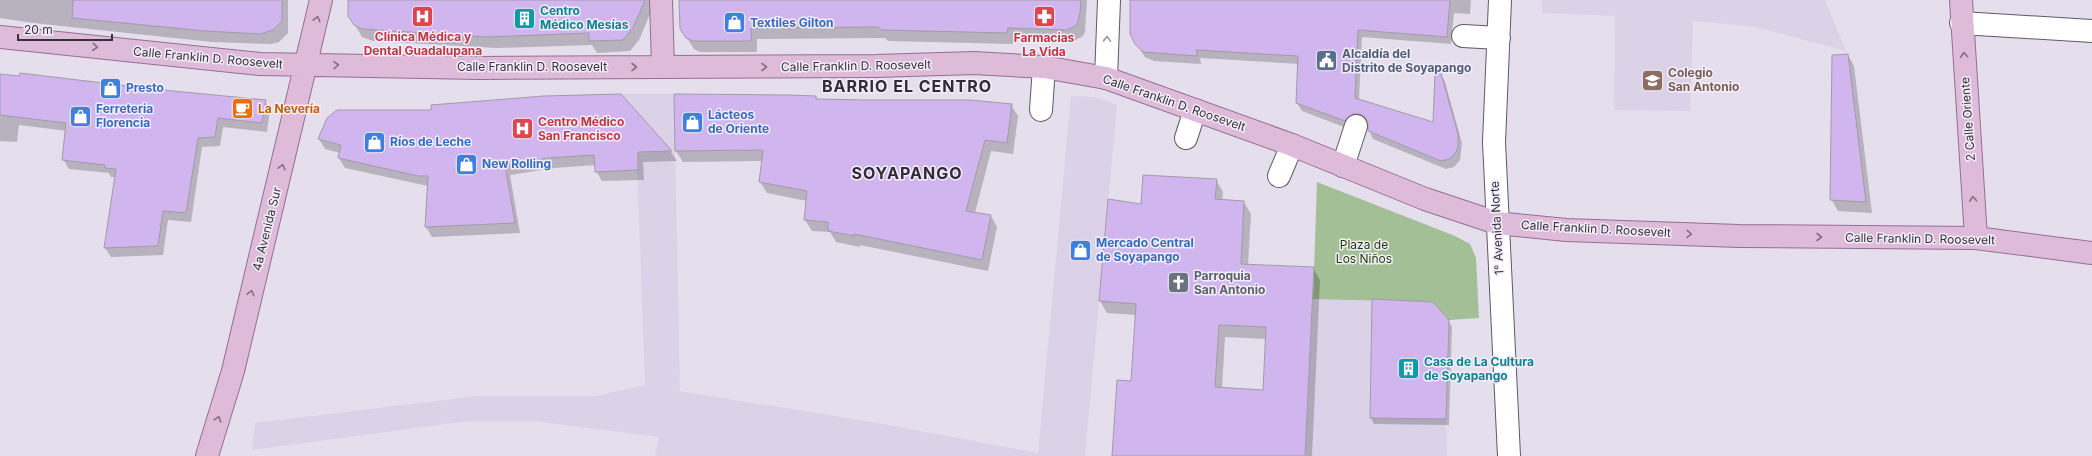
<svg xmlns="http://www.w3.org/2000/svg" width="2092" height="456" font-family="Inter,sans-serif">
<style>
.built{fill:#dbd2e7}
.green{fill:#a2bf95}
.shadow{fill:#0003;fill-rule:evenodd}
.building{fill:#d1b5ef;stroke:#a19ba8;fill-rule:evenodd}
.lines{fill:none;stroke-linecap:round;stroke-linejoin:round}
.minor-casing{stroke:#5e5965;stroke-width:24}
.major-casing{stroke:#956d92;stroke-width:24}
.minor{stroke:#fff;stroke-width:22}
.major{stroke:#dfbbda;stroke-width:22}
.oneway{stroke:#827081}
.oneway2{stroke:#9a989c}
.labels{text-anchor:middle;stroke-width:3;stroke-linejoin:round;paint-order:stroke}
.culture-label{font-size:12px;font-weight:bold;fill:#0d838f;stroke:#f3ecfa;text-anchor:start}
.shop-label{font-size:12px;font-weight:bold;fill:#366cbe;stroke:#f3ecfa;text-anchor:start}
.health-label{font-size:12px;font-weight:bold;fill:#be3a42;stroke:#f3ecfa}
.service-label{font-size:12px;font-weight:bold;fill:#4e5e75;stroke:#f3ecfa;text-anchor:start}
.street-label{font-size:12px;fill:#353238;stroke:#f3ecfa}
.education-label{font-size:12px;font-weight:bold;fill:#785e54;stroke:#f3ecfa;text-anchor:start}
.food-label{font-size:12px;font-weight:bold;fill:#c56008;stroke:#f3ecfa;text-anchor:start}
.park-label{font-size:12px;fill:#1b3d03;stroke:#f3ecfa}
.worship-label{font-size:12px;font-weight:bold;fill:#5b616d;stroke:#f3ecfa;text-anchor:start}
.district-label{font-size:16px;font-weight:bold;letter-spacing:1px;fill:#302b36;stroke:#f3ecfa}
</style>
<rect width="100%" height="100%" fill="#e5dfed"/>
<!-- built -->
<path class="built" d="M1542,0H1825L1846,51L1756,27L1693,21L1690,111L1614,110L1615,16L1542,13Z
M621,94H674L680,391L883,424L1038,453L1071,96L1096,97L1117,105L1085,456H655L659,437L533,421H471L445,424L252,450L255,423L477,396H596L645,385L635,110Z
M1313,299H1372L1370,418L1446,419L1447,456H1305Z"/>
<!-- green -->
<path class="green" d="M1317,182L1455,236L1470,244L1476,258L1479,318L1449,320L1433,302L1313,299Z"/>
<!-- shadow -->
<path class="shadow" d="M0,0H288V33L279,42L272,44L212,42L33,23L0,18Z
M350,0H656L639,40L630,51L597,53L592,45L496,48L373,41L362,37L349,15Z
M680,0H1087L1085,32L1083,36L1074,41L1014,39L1013,44L888,41L885,38L757,39V52H700L694,49L681,29Z
M1131,0H1471L1470,14L1454,13L1451,44L1362,37L1359,100L1434,123L1441,74L1445,82L1462,143L1460,160L1454,167L1446,169L1373,139L1369,130V124L1366,122L1349,129L1302,111L1297,103L1299,64L1200,58L1201,64L1154,61L1145,57L1133,39Z
M1848,55L1854,66L1872,213L1838,211L1831,199Z
M0,75L265,101L270,110L267,132L223,127L220,146L202,147L191,222L168,220L163,255L111,257L105,248L116,177H111L109,173L69,169L63,159L67,131L19,125L17,142L0,141Z
M620,95L671,152L677,161L643,162L644,180L602,181L596,171V165L554,168L510,175L520,233L432,237L426,227L428,186L345,168L339,158L340,153L325,149L319,139L432,111Z
M816,97L818,100L1011,105L1018,116L1013,154L991,151L975,213L991,216L997,227L988,271L860,245V247L836,242L830,232L812,231L805,220L807,201L767,193L760,182L763,161L683,162L676,151Z
M1216,180L1223,192L1222,201L1244,202L1251,214L1248,265L1313,268L1320,280L1312,456H1113L1132,382L1136,315L1107,313L1100,301L1142,205ZM1225,337L1266,339L1264,391L1222,388Z
M1448,320L1452,327L1449,425L1374,424L1371,418Z"/>
<!-- building -->
<path class="building" d="M73,0H282V21L273,30L260,34L205,31L72,18Z
M348,0H645L633,28L623,40L589,41V33L488,37L362,29L354,25L348,16Z
M679,0H1081L1080,13L1077,25L1067,30L1008,28L1007,33L881,30L878,27L751,28V41H693L686,38L680,29Z
M1130,0H1450L1447,37L1358,30L1355,98L1433,122L1435,74L1441,73L1458,134V147L1456,152L1450,159L1441,161L1368,131V123L1365,117L1360,114H1353L1345,121L1296,103L1298,56L1196,50L1197,56L1143,52L1135,44L1130,34Z
M1848,54L1866,202L1830,200L1832,55Z
M20,73L153,89L266,100L262,123L218,118L215,137L198,138L186,213L163,211L158,246L104,248L116,169L105,168V165L62,160L66,123L0,115V74L19,76Z
M621,94L672,151L638,152V170L595,172L594,155L548,158L505,165L515,223L425,227L428,176H418L338,158L341,145L318,139L327,118L337,110H431V105L494,100L544,96Z
M674,94L789,95L816,96V99L864,100H970L1012,104L1007,143L985,140L966,211L991,215L982,260L854,234V236L828,231V222L804,220L807,191L759,182L763,150L675,151Z
M1143,175L1217,179L1215,199L1244,201L1241,264L1314,267L1305,456H1112L1117,380L1131,381L1136,304L1099,301L1108,199L1141,204ZM1219,325L1266,327L1263,390L1215,387Z
M1372,299L1433,302L1449,320L1446,419L1370,418Z"/>
<g class="lines">
<defs>
<path id="minor" d="M1500,0L1494,142L1509,456
M1961,23L2092,31
M1463,36L1499,38
M1106,78L1109,0
M1041,110L1044,67
M1186,138L1195,110
M1343,166L1356,126
M1279,176L1292,145"/>
<path id="major" d="M661,0L663,67
M1961,0L1976,238
M0,37L260,64L479,68L876,66L974,63L1044,67L1106,78L1292,145L1425,199L1497,223L1566,230L1739,236L1976,238L2092,253
M207,456L233,371L321,0"/>
</defs>
<!-- minor casing -->
<use href="#minor" class="minor-casing"/>
<!-- major casing -->
<use href="#major" class="major-casing"/>
<!-- minor -->
<use href="#minor" class="minor"/>
<!-- major -->
<use href="#major" class="major"/>
</g>
<!-- one-way arrows -->
<defs><path id="oneway-chevron" d="M-2-3.5L2.5 0L-2 3.5" fill="none" stroke-width="1.6" stroke-linecap="round" stroke-linejoin="round"/></defs>
<g class="oneway">
<use href="#oneway-chevron" transform="translate(317 19) rotate(-76)"/>
<use href="#oneway-chevron" transform="translate(95 47) rotate(6)"/>
<use href="#oneway-chevron" transform="translate(1964 55) rotate(-94)"/>
<use href="#oneway-chevron" transform="translate(336 65) rotate(-1)"/>
<use href="#oneway-chevron" transform="translate(634 67)"/>
<use href="#oneway-chevron" transform="translate(764 67)"/>
<use href="#oneway-chevron" transform="translate(282 167) rotate(-76)"/>
<use href="#oneway-chevron" transform="translate(1973 199) rotate(-94)"/>
<use href="#oneway-chevron" transform="translate(1689 234) rotate(2)"/>
<use href="#oneway-chevron" transform="translate(1819 237)"/>
<use href="#oneway-chevron" transform="translate(251 293) rotate(-76)"/>
<use href="#oneway-chevron" transform="translate(218 419) rotate(-73)"/>
</g>
<use class="oneway2" href="#oneway-chevron" transform="translate(1107 39) rotate(-88)"/>
<!-- icons -->
<defs>
<symbol id="hospital-square" viewBox="-11 -11 22 22"><rect x="-9" y="-9" width="18" height="18" rx="4" fill="#e0444e" stroke="#f3ecfa"/><path d="M-5-5h3v3.5h4V-5h3V5h-3V1.5h-4V5h-3Z" fill="#fff"/></symbol>
<symbol id="pharmacy-square" viewBox="-11 -11 22 22"><rect x="-9" y="-9" width="18" height="18" rx="4" fill="#e0444e" stroke="#f3ecfa"/><path d="M-2-6h4v4h4v4h-4v4h-4v-4h-4v-4h4Z" fill="#fff"/></symbol>
<symbol id="building-square" viewBox="-11 -11 22 22"><rect x="-9" y="-9" width="18" height="18" rx="4" fill="#0f9aa8" stroke="#f3ecfa"/><path d="M-4-6H4V6H1V3H-1V6H-4ZM-2.5-4.3h1.7v1.8h-1.7ZM.8-4.3h1.7v1.8H.8ZM-2.5-1h1.7V.8h-1.7ZM.8-1h1.7V.8H.8Z" fill="#fff"/></symbol>
<symbol id="shop-square" viewBox="-11 -11 22 22"><rect x="-9" y="-9" width="18" height="18" rx="4" fill="#3f7fe0" stroke="#f3ecfa"/><path d="M-5-2.5h2.3a2.7 3.5 0 0 1 5.4 0H5L5.5 6h-11ZM-1.5-2.5h3a1.5 2.3 0 0 0-3 0Z" fill="#fff"/></symbol>
<symbol id="civic-square" viewBox="-11 -11 22 22"><rect x="-9" y="-9" width="18" height="18" rx="4" fill="#5c6f8a" stroke="#f3ecfa"/><path d="M-.6-6.5H3V-4.5H.6V-3L4-1V1h2V6H-6V1h2V-1L-.6-3ZM-1.2 2.5V6h2.4V2.5Z" fill="#fff"/></symbol>
<symbol id="school-square" viewBox="-11 -11 22 22"><rect x="-9" y="-9" width="18" height="18" rx="4" fill="#8d6e63" stroke="#f3ecfa"/><path d="M0-5L7-2L0 1L-7-2ZM-4 1L0 2.5L4 1V4Q0 6-4 4Z" fill="#fff"/></symbol>
<symbol id="cafe-square" viewBox="-11 -11 22 22"><rect x="-9" y="-9" width="18" height="18" rx="4" fill="#e8710a" stroke="#f3ecfa"/><path d="M-5.5-4.5H6V0H3Q3 3.5 0 3.5H-2.5Q-5.5 3.5-5.5 0ZM3-3.2v2h1.7v-2ZM-6 4.5H4V6H-6Z" fill="#fff"/></symbol>
<symbol id="church-square" viewBox="-11 -11 22 22"><rect x="-9" y="-9" width="18" height="18" rx="4" fill="#6b7280" stroke="#f3ecfa"/><path d="M-1.2-6h2.4v3.5h3.3v2.4h-3.3V6h-2.4V-.1h-3.3v-2.4h3.3Z" fill="#fff"/></symbol>
</defs>
<g fill-rule="evenodd">
<use href="#hospital-square" x="410" y="4" width="25" height="25"/>
<use href="#pharmacy-square" x="1032" y="4" width="25" height="25"/>
<use href="#building-square" x="512" y="6" width="25" height="25"/>
<use href="#shop-square" x="722" y="10" width="25" height="25"/>
<use href="#civic-square" x="1314" y="48" width="25" height="25"/>
<use href="#school-square" x="1640" y="68" width="25" height="25"/>
<use href="#shop-square" x="98" y="76" width="25" height="25"/>
<use href="#cafe-square" x="230" y="96" width="25" height="25"/>
<use href="#shop-square" x="68" y="104" width="25" height="25"/>
<use href="#shop-square" x="680" y="110" width="25" height="25"/>
<use href="#hospital-square" x="510" y="116" width="25" height="25"/>
<use href="#shop-square" x="362" y="130" width="25" height="25"/>
<use href="#shop-square" x="454" y="152" width="25" height="25"/>
<use href="#shop-square" x="1068" y="238" width="25" height="25"/>
<use href="#church-square" x="1166" y="270" width="25" height="25"/>
<use href="#building-square" x="1396" y="356" width="25" height="25"/>
</g>
<g class="labels">
<!-- culture labels -->
<g class="culture-label">
<text x="540" y="15">Centro<tspan x="540" dy="14">Médico Mesías</tspan></text>
<text x="1424" y="366">Casa de La Cultura<tspan x="1424" dy="14">de Soyapango</tspan></text>
</g>
<!-- shop labels -->
<g class="shop-label">
<text x="750" y="27">Textiles Gilton</text>
<text x="126" y="92">Presto</text>
<text x="96" y="113">Ferreteria<tspan x="96" dy="14">Florencia</tspan></text>
<text x="708" y="119">Lácteos<tspan x="708" dy="14">de Oriente</tspan></text>
<text x="390" y="146">Ríos de Leche</text>
<text x="482" y="168">New Rolling</text>
<text x="1096" y="247">Mercado Central<tspan x="1096" dy="14">de Soyapango</tspan></text>
</g>
<!-- health labels -->
<g class="health-label">
<text x="423" y="41">Clínica Médica y<tspan x="423" dy="14">Dental Guadalupana</tspan></text>
<text x="1044" y="42">Farmacias<tspan x="1044" dy="14">La Vida</tspan></text>
<text x="538" y="126" text-anchor="start">Centro Médico<tspan x="538" dy="14">San Francisco</tspan></text>
</g>
<!-- service labels -->
<g class="service-label">
<text x="1342" y="58">Alcaldía del<tspan x="1342" dy="14">Distrito de Soyapango</tspan></text>
</g>
<!-- street labels -->
<g class="street-label">
<text transform="translate(208 58) rotate(5)" y="4">Calle Franklin D. Roosevelt</text>
<text transform="translate(856 66) rotate(-1)" y="4">Calle Franklin D. Roosevelt</text>
<text x="532" y="71">Calle Franklin D. Roosevelt</text>
<text transform="translate(1174 103) rotate(19)" y="4">Calle Franklin D. Roosevelt</text>
<text transform="translate(1968 119) rotate(-94)" y="4">2 Calle Oriente</text>
<text transform="translate(1497 228) rotate(-93)" y="4">1° Avenida Norte</text>
<text transform="translate(267 229) rotate(-76)" y="4">4a Avenida Sur</text>
<text transform="translate(1596 229) rotate(3)" y="4">Calle Franklin D. Roosevelt</text>
<text transform="translate(1920 239) rotate(1)" y="4">Calle Franklin D. Roosevelt</text>
</g>
<!-- education labels -->
<g class="education-label">
<text x="1668" y="77">Colegio<tspan x="1668" dy="14">San Antonio</tspan></text>
</g>
<!-- food labels -->
<g class="food-label">
<text x="258" y="113">La Nevería</text>
</g>
<!-- park labels -->
<g class="park-label">
<text x="1364" y="249">Plaza de<tspan x="1364" dy="14">Los Niños</tspan></text>
</g>
<!-- worship labels -->
<g class="worship-label">
<text x="1194" y="280">Parroquia<tspan x="1194" dy="14">San Antonio</tspan></text>
</g>
<!-- district labels -->
<g class="district-label">
<text x="907" y="92">BARRIO EL CENTRO</text>
<text x="907" y="179">SOYAPANGO</text>
</g>
</g>
<!-- scale -->
<path d="M18 34v6h94v-6" fill="none" stroke="#353238" stroke-width="2"/>
<text x="24" y="34" font-size="12" fill="#353238" stroke="#f3ecfa" stroke-width="3" paint-order="stroke">20 m</text>
</svg>
